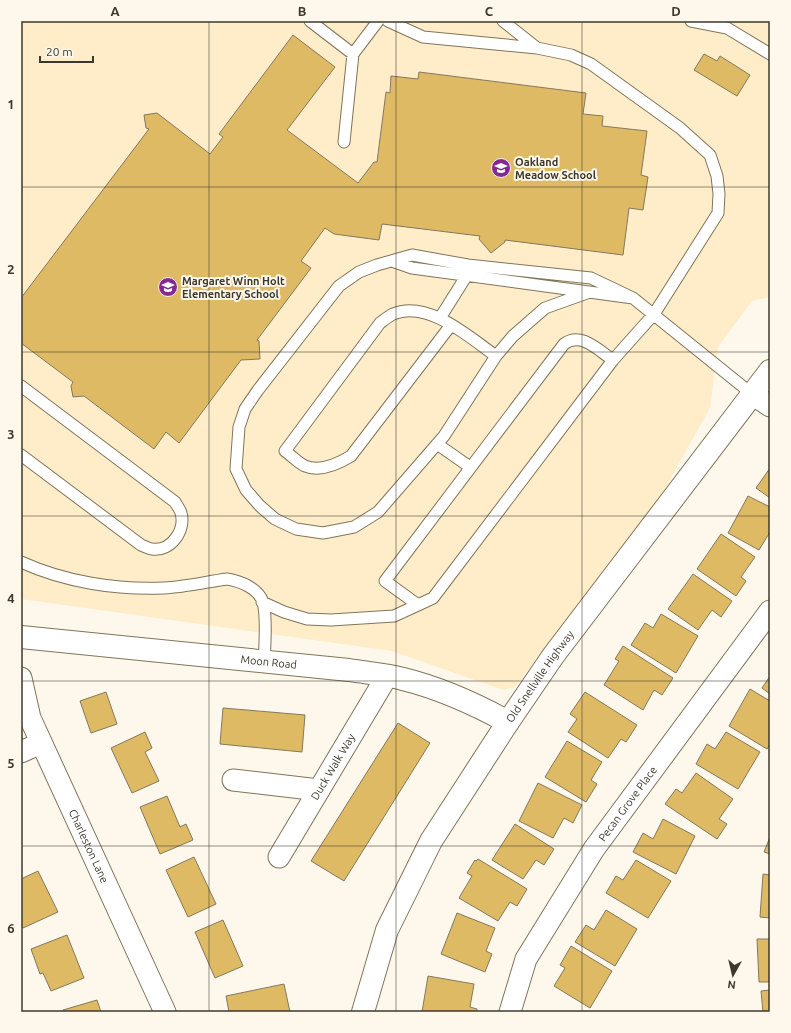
<svg xmlns="http://www.w3.org/2000/svg" width="791" height="1033" font-family="Ubuntu,sans-serif">
<style>
.built{fill:#feedc8}
.building{fill:#dfba64;stroke:#84785d}
.lines{fill:none;stroke-linecap:round;stroke-linejoin:round}
.service-casing{stroke:#81755a;stroke-width:13}
.minor-casing{stroke:#81755a;stroke-width:23}
.tertiary-casing{stroke:#81755a;stroke-width:24}
.service{stroke:#fff;stroke-width:11}
.minor{stroke:#fff;stroke-width:21}
.tertiary{stroke:#fff;stroke-width:22}
.grid{fill:none;stroke:#3d382c;stroke-width:1;stroke-opacity:0.55}
.labels{text-anchor:middle;stroke-width:4;stroke-linejoin:round;paint-order:stroke}
.poi-label{font-size:11px;font-weight:bold;fill:#3d382c;stroke:#fef8ec;text-anchor:start}
.street-label{font-size:11px;fill:#3d382c;stroke:#fef8ec}
.neatline{fill:none;stroke:#3d382c;stroke-width:1.5}
.grid-label{font-size:13px;text-anchor:middle;font-weight:bold;fill:#3d382c}
</style>
<rect width="100%" height="100%" fill="#fef8ec"/>
<!-- built -->
<path class="built" d="M21,21H770V297L752,301L718,347L710,408L663,492L515,687L503,690L392,651L21,599Z"/>
<!-- building -->
<path class="building" d="M293,35L335,67L287,130L358,183L374,162H377L386,92L390,93L391,76L418,79L419,72L586,93L583,114L603,116L602,126L647,131L641,175L648,177L643,210L629,208L623,255L505,240V242L491,253L479,239L480,236L382,224L379,240L334,234L325,228L301,261L311,268L257,340L259,341L260,359L241,360L179,443L166,432L154,449L84,396L73,397L71,386L73,382L21,343V298L149,129L146,128L144,115L157,113L210,154L223,137L219,134Z
M704,54L717,61L720,56L750,75L737,96L694,70Z
M770,468V498L756,488Z
M748,496L770,507V532L759,550L728,533Z
M721,534L755,557L741,577L746,581L736,596L697,569Z
M693,574L732,601L721,617L712,610L698,630L668,609Z
M661,614L698,636L676,673L631,645L645,623L653,628Z
M623,646L673,678L662,695L654,690L643,710L604,685L619,661L615,659Z
M770,676V694L762,688Z
M750,689L770,701V744L767,749L729,726Z
M106,692L117,724L91,733L80,701Z
M585,692L637,725L626,742L621,739L608,758L568,732L577,719L570,714Z
M223,708L305,715L302,752L220,744Z
M398,723L430,743L344,881L311,861Z
M145,732L152,748L145,752L159,781L132,793L111,748Z
M726,732L760,752L738,789L696,764L707,744L715,749Z
M567,741L602,762L591,780L597,784L586,802L545,777Z
M696,773L733,799L719,819L727,824L717,839L665,804L676,789L682,793Z
M538,783L582,805L573,823L564,818L553,838L519,821Z
M167,796L180,827L186,824L193,840L160,854L140,807Z
M663,819L695,836L676,874L633,852L643,833L653,839Z
M515,824L554,849L544,865L536,860L523,879L492,860Z
M770,837V854L764,852Z
M194,857L216,904L188,917L166,870Z
M478,859L527,889L517,906L510,902L498,921L459,898L472,876L467,873L475,860L476,861Z
M636,860L671,881L648,918L606,893L616,876L623,880Z
M38,871L58,912L23,928L21,925V879Z
M763,874L770,875V918L760,917Z
M606,910L637,929L615,966L575,942L586,925L594,930Z
M457,913L495,928L486,951L492,954L485,972L441,954Z
M223,920L243,966L215,978L195,932Z
M67,935L84,978L51,991L43,973L40,974L31,949Z
M757,939H770V982H759Z
M571,946L612,971L590,1008L554,986L565,968L560,965Z
M428,976L474,984L470,1007L477,1009V1012H422Z
M284,984L290,1012H229L226,996Z
M770,990V1012H763L761,991Z
M97,1000L101,1012H63V1010Z"/>
<g class="lines">
<defs>
<path id="service" d="M310,21L353,54L378,21
M388,21L423,37L537,48
M503,21L537,48L571,55L591,64L680,128L710,155L717,176L719,194L718,213L654,314L613,360L433,598L418,605L385,581L564,344C581,331 599,351 613,360
M691,21L727,28L770,54
M344,142L353,54
M392,261L412,268L633,298L752,394
M587,293L545,308L513,336L496,356L444,436L378,512L354,527L323,533L296,529L275,519L260,506L246,490L236,469L239,427L245,409L258,390L339,286L359,272L377,265L412,255L468,265L591,278L633,298
M440,318L467,275
M451,325L351,456C338,464 320,472 305,466C298,463 291,455 285,451L380,323C384,320 389,316 393,314C428,299 470,338 496,356
M21,386L175,502C177,506 180,509 181,513C186,530 171,552 152,549C149,549 144,546 141,545L21,455
M437,444L470,467
M21,562C65,582 116,590 164,588C185,587 206,582 227,579C240,581 258,588 263,602C267,617 265,646 264,662
M262,602L284,612L307,619L331,620L394,616L418,605"/>
<g id="minor">
<path d="M752,394L770,406"/>
<path id="s1" d="M21,678L30,718L165,1012"/>
<path d="M21,752L41,743"/>
<path d="M233,780L319,790"/>
<path id="s2" d="M279,857L387,676"/>
<path id="s3" d="M510,1012L526,959L594,849L770,611"/>
</g>
<g id="tertiary">
<path id="s4" d="M21,637L349,670C367,673 386,674 403,679C440,688 475,704 508,722"/>
<path id="s5" d="M363,1012L387,930L431,841L508,722L553,656L770,371"/>
</g>
</defs>
<!-- service casing -->
<use href="#service" class="service-casing"/>
<!-- minor casing -->
<use href="#minor" class="minor-casing"/>
<!-- tertiary casing -->
<use href="#tertiary" class="tertiary-casing"/>
<!-- service -->
<use href="#service" class="service"/>
<!-- minor -->
<use href="#minor" class="minor"/>
<!-- tertiary -->
<use href="#tertiary" class="tertiary"/>
</g>
<!-- grid -->
<path class="grid" d="M209,21V1012M396,21V1012M582,21V1012M21,187H770M21,352H770M21,516H770M21,681H770M21,846H770"/>
<!-- icons -->
<defs>
<symbol id="school-disc" viewBox="-11 -11 22 22"><circle r="9.5" fill="#852893" stroke="#fef8ec"/><path d="M0-5L7-2L0 1L-7-2ZM-4 1L0 2.5L4 1V4Q0 6-4 4Z" fill="#fff"/></symbol>
</defs>
<g fill-rule="evenodd">
<use href="#school-disc" x="490" y="157" width="22" height="22"/>
<use href="#school-disc" x="157" y="276" width="22" height="22"/>
</g>
<g class="labels">
<!-- poi labels -->
<g class="poi-label">
<text x="515" y="166">Oakland<tspan x="515" dy="13">Meadow School</tspan></text>
<text x="182" y="285">Margaret Winn Holt<tspan x="182" dy="13">Elementary School</tspan></text>
</g>
<!-- street labels -->
<g class="street-label">
<text dy="4" stroke="none"><textPath href="#s4" startOffset="249">Moon Road</textPath></text>
<text dy="4" stroke="none"><textPath href="#s5" startOffset="382">Old Snellville Highway</textPath></text>
<text dy="4" stroke="none"><textPath href="#s2" startOffset="105">Duck Walk Way</textPath></text>
<text dy="4" stroke="none"><textPath href="#s3" startOffset="241">Pecan Grove Place</textPath></text>
<text dy="4" stroke="none"><textPath href="#s1" startOffset="182">Charleston Lane</textPath></text>
</g>
</g>
<!-- border -->
<rect width="791" height="1033" fill="none" stroke="#fef8ec" stroke-width="44"/>
<!-- north arrow -->
<g transform="translate(733 975) rotate(188)" stroke="#fef8ec" stroke-width="3" paint-order="stroke">
<path d="M0-3L7 15L0 10L-7 15Z" fill="#3d382c"/>
<text y="-6" font-size="11" font-weight="bold" text-anchor="middle" fill="#3d382c">N</text>
</g>
<!-- scale -->
<path d="M40 56v6h53v-6" fill="none" stroke="#3d382c" stroke-width="2"/>
<text x="46" y="56" font-size="12" fill="#3d382c" stroke="#fef8ec" stroke-width="3" paint-order="stroke">20 m</text>
<rect x="22" y="22" width="747" height="989" class="neatline"/>
<g class="grid-label">
<text x="115" y="16">A</text>
<text x="302" y="16">B</text>
<text x="489" y="16">C</text>
<text x="676" y="16">D</text>
<text x="11" y="109">1</text>
<text x="11" y="274">2</text>
<text x="11" y="439">3</text>
<text x="11" y="603">4</text>
<text x="11" y="768">5</text>
<text x="11" y="933">6</text>
</g>
</svg>
